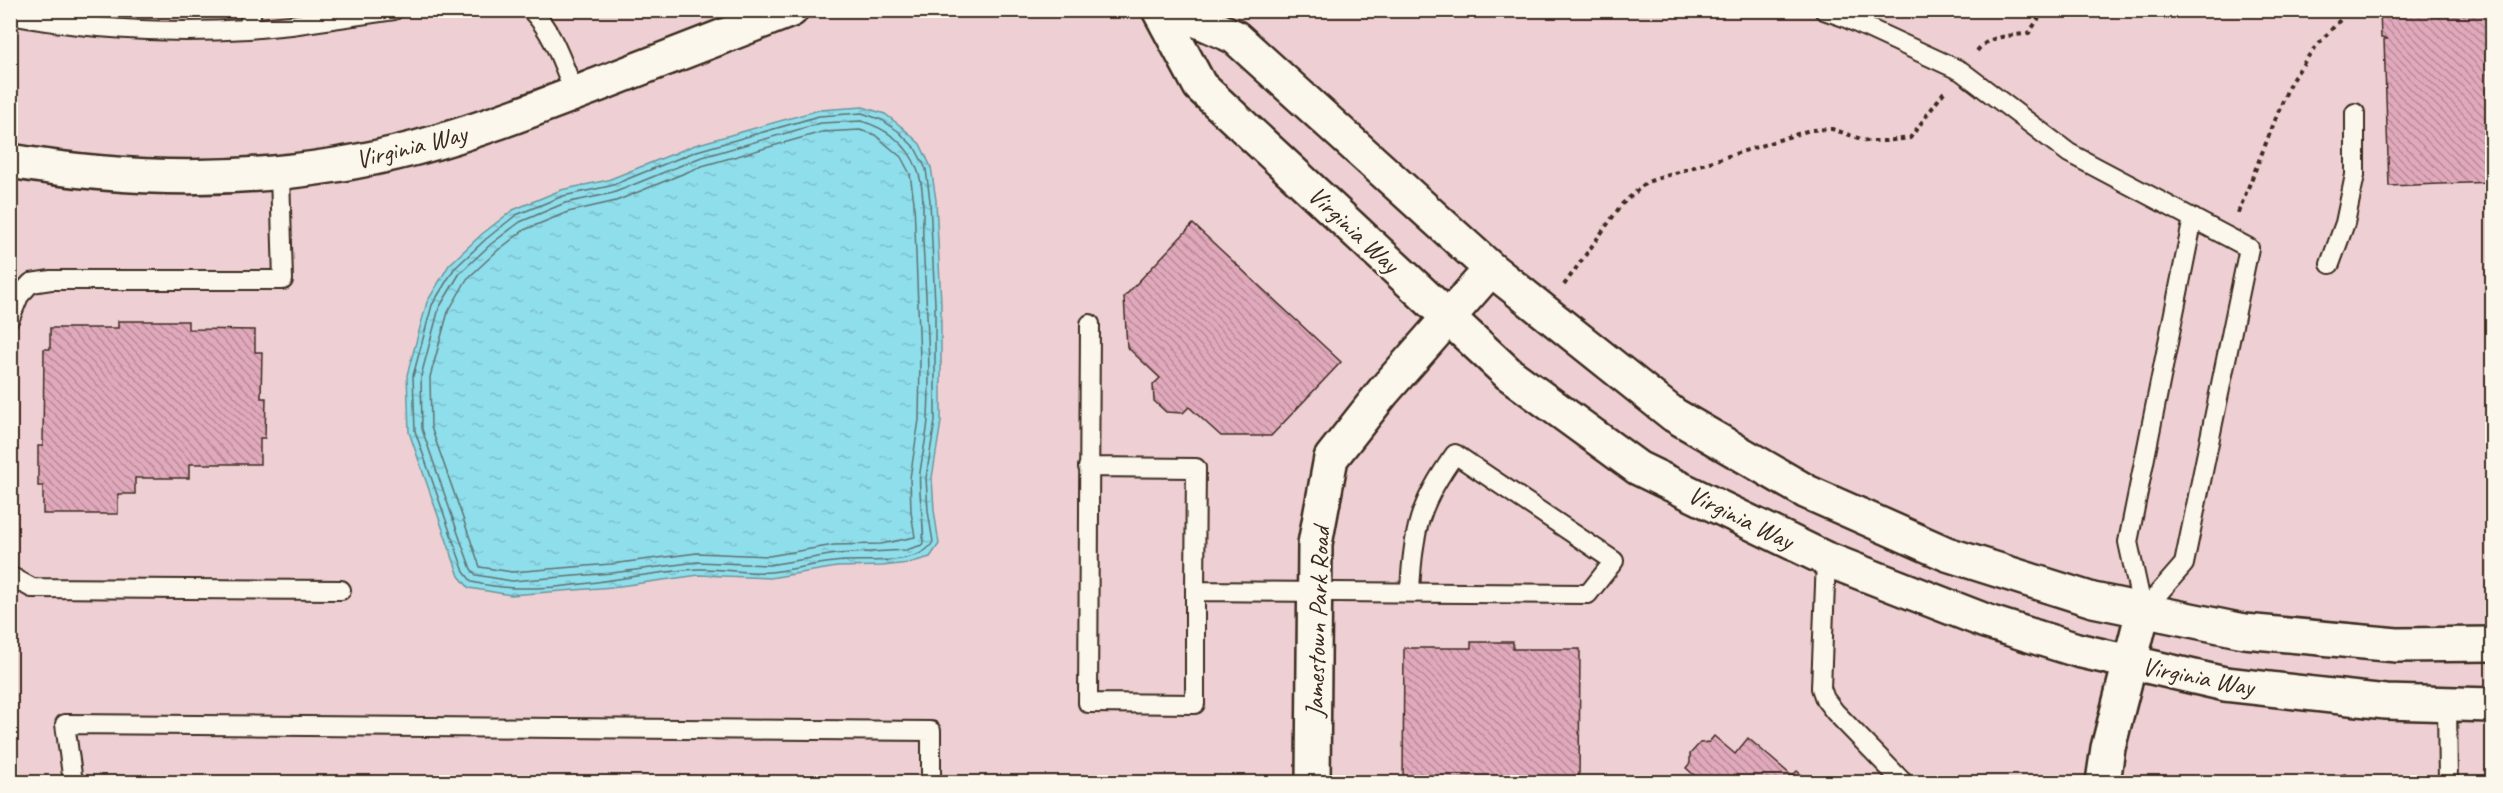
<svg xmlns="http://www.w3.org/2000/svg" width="2503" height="793" font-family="Caveat,sans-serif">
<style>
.built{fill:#eed0d4}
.water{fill:url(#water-ripples);stroke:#6d969a;stroke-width:1.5}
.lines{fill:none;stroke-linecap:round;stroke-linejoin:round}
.shore{stroke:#5d7270;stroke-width:1.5}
.building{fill:url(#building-back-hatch);stroke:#3b2a1e;stroke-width:1.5}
.service-casing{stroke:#3b2a1e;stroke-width:22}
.minor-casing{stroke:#3b2a1e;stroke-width:38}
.path{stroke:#3b2a1e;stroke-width:4;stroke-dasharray:4.5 4.5;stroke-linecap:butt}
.service{stroke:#fbf7ec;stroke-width:18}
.minor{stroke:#fbf7ec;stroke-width:33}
.labels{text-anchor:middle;stroke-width:5;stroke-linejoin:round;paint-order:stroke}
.street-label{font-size:26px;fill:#3b2a1e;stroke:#fbf7ec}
</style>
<defs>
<pattern id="water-ripples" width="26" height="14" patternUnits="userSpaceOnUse" patternTransform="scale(1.5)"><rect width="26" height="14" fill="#8fdeec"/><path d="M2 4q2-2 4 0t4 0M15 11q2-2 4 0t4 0" fill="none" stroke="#7cbfca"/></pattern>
<pattern id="building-back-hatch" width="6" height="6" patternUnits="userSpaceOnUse" patternTransform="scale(1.5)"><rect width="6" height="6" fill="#e1a9bc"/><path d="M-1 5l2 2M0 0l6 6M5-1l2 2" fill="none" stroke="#b88a98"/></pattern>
</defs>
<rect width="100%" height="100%" fill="#f3e0de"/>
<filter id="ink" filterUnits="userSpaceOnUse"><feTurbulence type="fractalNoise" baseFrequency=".0167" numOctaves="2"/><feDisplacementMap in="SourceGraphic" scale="12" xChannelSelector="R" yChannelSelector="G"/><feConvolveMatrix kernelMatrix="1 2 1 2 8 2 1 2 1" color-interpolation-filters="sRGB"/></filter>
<g filter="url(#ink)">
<!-- built -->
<path class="built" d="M11,11H2492V782H11Z"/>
<!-- water -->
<path class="water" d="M863,107L885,114L902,127L920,144L931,167L936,200L941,303V422L932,478L934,510L939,544L930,557L909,563L882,566L837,567L770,578L699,575L613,587L511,595L469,588L459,576L409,432L407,375L427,302L449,265L482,234L513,210L561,190L608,180L695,145L819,110Z"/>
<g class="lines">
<!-- shore -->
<path class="shore" d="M862,113L882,120L898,131L915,148L926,169L930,201L935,304V421L926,478L928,511L933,542C918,568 861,558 834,562C813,564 792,570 771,572C747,574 722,568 698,569C625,573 544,600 472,582L464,572L415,431L413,376L432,305L454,269L486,239L516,215L563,196L610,186L697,151L819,116Z
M861,121C886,128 908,144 917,169C926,191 922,219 923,242C926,301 931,360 928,419C927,437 922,455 920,473C917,488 927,538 922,545L906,550L836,554L769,565L697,562L612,573L512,581L476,575L471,569L460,539L422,429L421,376L439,308L460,273L491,244L520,222L565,203L613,193L699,158L821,123Z
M860,130L875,135L901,157L910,174L914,202L920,359L919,420L910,478L911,512L915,537L881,544L834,545L769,556L697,553L611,564L512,572L480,567L431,427L430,377L448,312L467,279L497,251L524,230L568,212L616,201L702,166L822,132Z"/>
</g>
<!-- building -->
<path class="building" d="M2380,10H2492V182L2389,186L2384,39H2388L2381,38Z
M1193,224L1341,362L1271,436H1221L1189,407L1183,413L1166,412L1154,401L1153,385L1160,378L1127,347L1124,297Z
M118,321H188V329L255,330V352H262L261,398H266L265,438H260V464H189V478H135V494H118V514H43V486H38V446H43L44,349H50V328H118Z
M1471,642H1513V649H1580L1579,782H1403L1404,648H1471Z
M1714,736L1735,754L1748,738L1792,776L1797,771L1810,782H1702L1686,768L1690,763V754L1700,743L1709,742Z
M2345,774V782H2314L2332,777Z"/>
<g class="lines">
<defs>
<path id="service" d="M252,10L248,29L291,25L394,10
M531,10C554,33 563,65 575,94
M1824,10L1844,17L1961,71L2069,153L2249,248L2184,564L2143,611
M10,15C91,30 166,34 248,29
M2330,264L2345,223L2355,175V113
M10,318L19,296L31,283L51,280H283L280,173
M1090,324L1088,703L1195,704V591L1588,594L1614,561L1455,454C1419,504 1413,530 1410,591
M1088,467L1196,468L1195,591
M1826,559L1821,688L1825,699L1835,712L1903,782
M10,576L32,588L341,590
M2143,611L2128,542L2193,218
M2447,704L2448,782
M73,782L65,724L931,731V782"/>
<path id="minor" d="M1159,10L1200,86L1509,374L1638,468L1826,559L1988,622L2077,650L2225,684L2386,702L2492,705
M1174,10L1235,37L1491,269L1674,415L1807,492L1947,554L2093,600L2244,631L2397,645L2492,644
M10,161C145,184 283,183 416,148C479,131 540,107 600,84C664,59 728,35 791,10
M1313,782L1315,544L1331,458L1383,392L1491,269
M2103,782L2108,748L2143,611"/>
</defs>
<!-- service casing -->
<use href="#service" class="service-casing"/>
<!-- minor casing -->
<use href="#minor" class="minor-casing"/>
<!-- path -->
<path class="path" d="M1977,51C1990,34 2010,37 2029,33L2044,10
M2238,213L2290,83L2312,51L2349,10
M1564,285L1622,204L1647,182L1810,130L1832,129L1867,141H1886L1910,138L1944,92"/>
<!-- service -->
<use href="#service" class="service"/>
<!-- minor -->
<use href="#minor" class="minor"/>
</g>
</g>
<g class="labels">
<!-- street labels -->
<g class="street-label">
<text transform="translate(411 146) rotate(-14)" y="9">Virginia Way</text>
<text transform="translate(1354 229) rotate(43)" y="9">Virginia Way</text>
<text transform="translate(1741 517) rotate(26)" y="9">Virginia Way</text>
<text transform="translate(1317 622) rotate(-88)" y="9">Jamestown Park Road</text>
<text transform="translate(2198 676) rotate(11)" y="9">Virginia Way</text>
</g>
</g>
<!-- margin -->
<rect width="2503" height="793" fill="none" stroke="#fbf7ec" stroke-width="36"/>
<rect x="18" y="18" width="2467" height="757" fill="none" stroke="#3b2a1e" stroke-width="2" filter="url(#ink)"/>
</svg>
